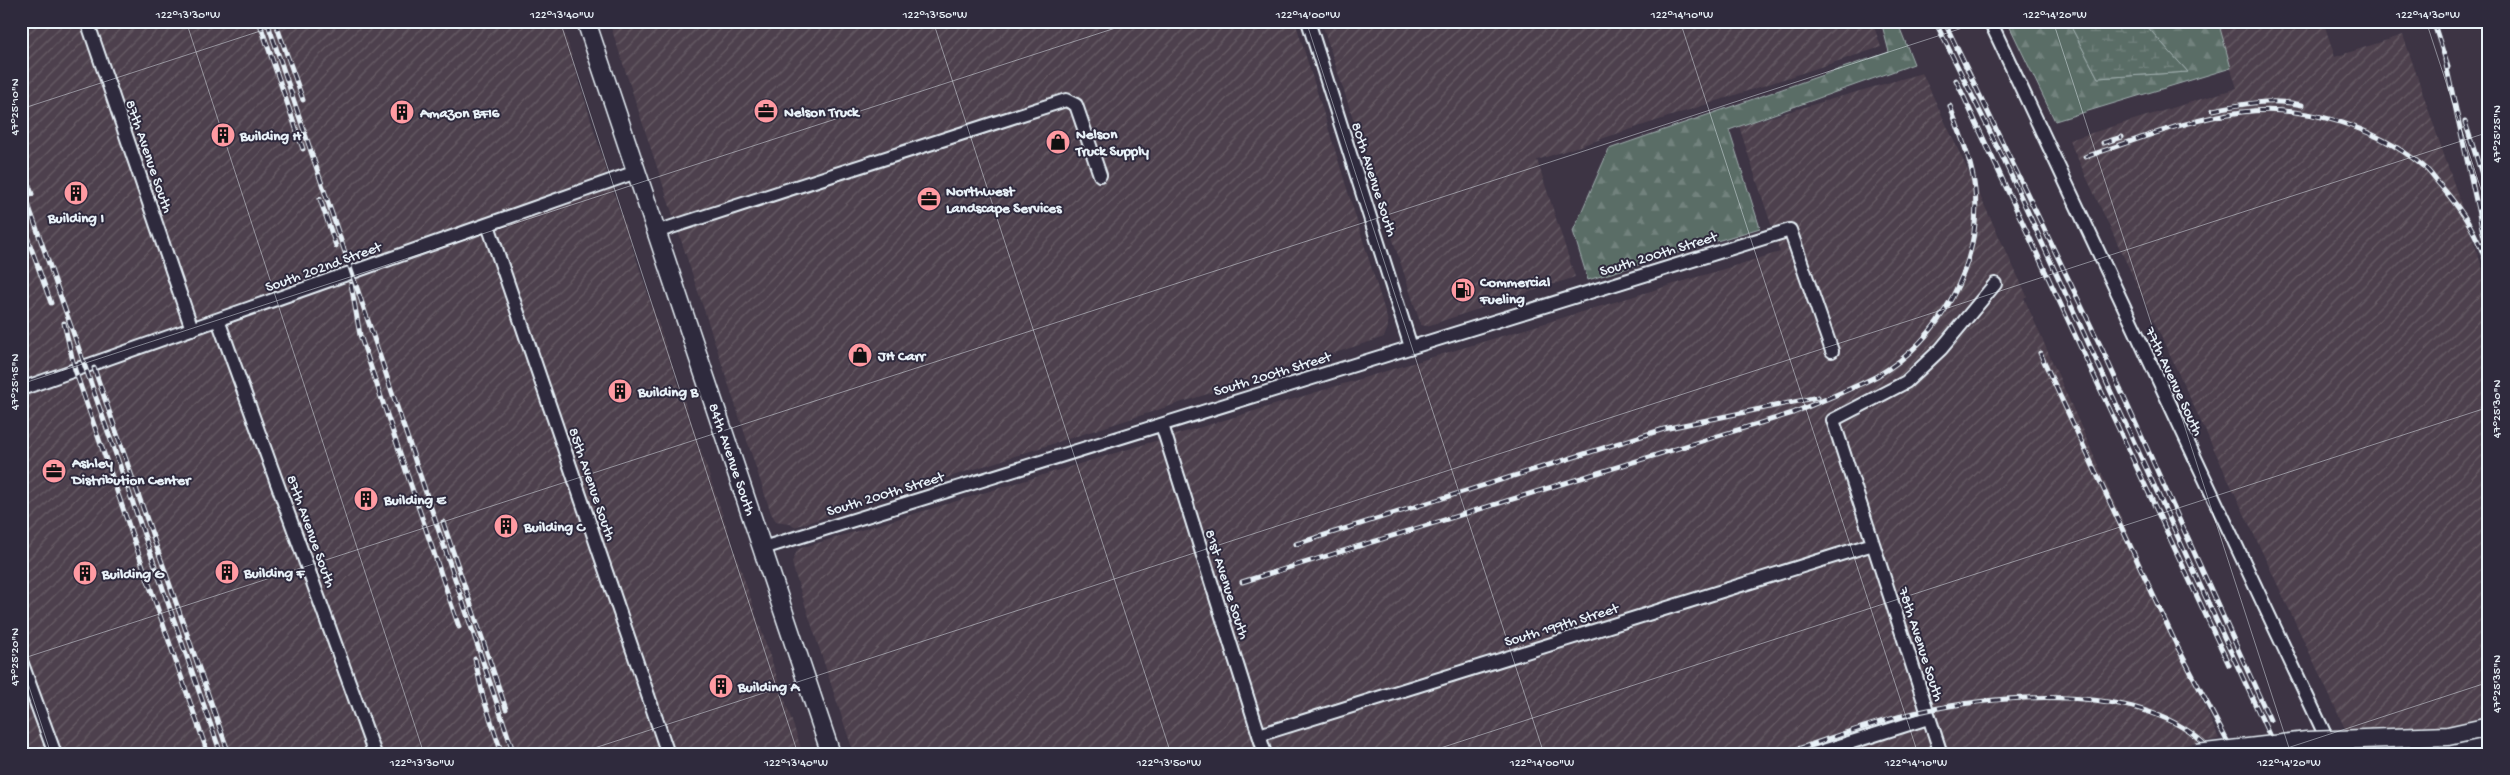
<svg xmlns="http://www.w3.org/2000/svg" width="2510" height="775" font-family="'Gochi Hand',sans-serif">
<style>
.industrial{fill:url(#industrial-furrows)}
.forest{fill:url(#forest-firs);stroke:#a1afaf}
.wetland{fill:url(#wetland-marsh);stroke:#a1afaf}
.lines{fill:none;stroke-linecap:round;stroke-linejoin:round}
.street-casing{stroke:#e8f1f8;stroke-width:16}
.secondary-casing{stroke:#e8f1f8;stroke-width:21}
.street{stroke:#2f2a3d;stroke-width:12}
.secondary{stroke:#2f2a3d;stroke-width:18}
.rail-casing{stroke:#e8f1f8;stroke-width:5}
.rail{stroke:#2f2a3d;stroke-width:3;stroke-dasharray:9;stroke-linecap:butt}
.secondary-bridge-casing{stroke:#e8f1f8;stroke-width:21;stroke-linecap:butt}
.secondary-bridge{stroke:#2f2a3d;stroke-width:18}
.ticks{fill:none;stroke:#e8f1f8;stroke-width:1;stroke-opacity:0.45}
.labels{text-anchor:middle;stroke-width:4;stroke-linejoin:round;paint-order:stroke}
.poi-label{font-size:15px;font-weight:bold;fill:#e8f1f8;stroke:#2f2a3d;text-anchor:start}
.street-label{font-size:15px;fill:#e8f1f8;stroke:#2f2a3d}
.neatline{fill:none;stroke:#e8f1f8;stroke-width:2}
.ticks-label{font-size:12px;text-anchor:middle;fill:#e8f1f8}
</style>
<defs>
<pattern id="industrial-furrows" width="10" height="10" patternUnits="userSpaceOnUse" patternTransform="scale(1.25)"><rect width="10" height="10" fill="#4e414d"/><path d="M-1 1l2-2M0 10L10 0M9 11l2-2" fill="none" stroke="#685d67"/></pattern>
<pattern id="forest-firs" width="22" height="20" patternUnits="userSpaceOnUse" patternTransform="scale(1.25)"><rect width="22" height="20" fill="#5a6d66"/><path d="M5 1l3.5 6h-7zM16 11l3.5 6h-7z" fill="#72827d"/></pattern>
<pattern id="wetland-marsh" width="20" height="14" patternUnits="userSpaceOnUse" patternTransform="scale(1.25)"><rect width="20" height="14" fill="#5a6d66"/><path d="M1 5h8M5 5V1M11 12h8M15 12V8" fill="none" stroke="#72827d"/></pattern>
</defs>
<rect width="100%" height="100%" fill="#3d3444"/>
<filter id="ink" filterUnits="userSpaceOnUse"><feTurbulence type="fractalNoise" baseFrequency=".02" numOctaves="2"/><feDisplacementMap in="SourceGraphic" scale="10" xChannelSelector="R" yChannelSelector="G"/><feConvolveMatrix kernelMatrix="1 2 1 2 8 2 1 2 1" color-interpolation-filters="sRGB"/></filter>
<g filter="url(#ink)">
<!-- industrial -->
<path class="industrial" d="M21,21H561L604,163L803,754H21Z
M609,21H1295L1387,318L1388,327L1384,337L794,527L789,523L776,521L771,513Z
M1321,21H1872L1881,47L1537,160L1575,277L1427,326L1421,325Z
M2216,21H2323L2335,57L2403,35L2489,287V754H2357L2069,140L2237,88Z
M1922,73L2027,296L2024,298L2219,739L2133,754H854L795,574L792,562L798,549L1780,252L1739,126Z"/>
<!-- forest -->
<path class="forest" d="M1881,21H1897L1914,64L1729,130L1760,228L1588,280L1573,231L1609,149L1889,52Z
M2007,21H2068L2098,78L2188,72L2142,21H2218L2231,68L2055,121Z"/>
<!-- wetland -->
<path class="wetland" d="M2068,21H2142L2188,72L2098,78Z"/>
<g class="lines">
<defs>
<path id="street" d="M87,21L192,329
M1308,21L1411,347
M1990,21L2334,754
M488,225L668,754
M656,232L1066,100L1076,105L1100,175
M218,320L375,754
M21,389L636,172
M1162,425L1265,754
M763,548L1790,230L1832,351
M21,661L55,754
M1259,735L1873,544
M1814,754L1928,718
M1941,754L1833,420L1906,382L1941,349L1995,284"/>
<path id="secondary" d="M586,21L831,754
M2382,754L2452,748L2489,742"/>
</defs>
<!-- street casing -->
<use href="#street" class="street-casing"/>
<!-- secondary casing -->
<use href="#secondary" class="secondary-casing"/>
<!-- street -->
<use href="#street" class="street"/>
<!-- secondary -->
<use href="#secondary" class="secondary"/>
<defs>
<path id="rail" d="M259,21L303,149
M267,21L514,754
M275,21L303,100
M1935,21L2002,156L2278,754
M1944,21L2102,349L2270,720
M2433,21L2448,67
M2445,60L2486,246
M1956,80L2229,665
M2213,110C2242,104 2272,98 2302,105
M2465,122L2489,196
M2103,143L2122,137
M2085,157C2137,140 2188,119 2242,112C2304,104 2375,127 2423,166C2430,171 2435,180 2441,186C2465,214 2478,235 2489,271
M21,162L32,194
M21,184L221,754
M320,199L336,246
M21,220L51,303
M351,284L360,335L459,627
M64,323L75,370L208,754
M2040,353L2177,646L2234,754
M94,368L229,754
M443,522L506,709
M1296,544L1664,429L1818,397
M1242,582L1793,413C1821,401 1850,390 1877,376C1940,340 1982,264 1975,190C1972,161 1960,134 1950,106
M475,659L483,697L502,754
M1783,754C1826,740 1870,723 1914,713C2000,694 2151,679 2214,754"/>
</defs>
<!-- rail casing -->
<use href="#rail" class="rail-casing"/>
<!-- rail -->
<use href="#rail" class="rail"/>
<defs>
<path id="secondary-bridge" d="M2197,754L2307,741L2448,736L2489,727"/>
</defs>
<!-- secondary-bridge casing -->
<use href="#secondary-bridge" class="secondary-bridge-casing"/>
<!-- secondary-bridge -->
<use href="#secondary-bridge" class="secondary-bridge"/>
</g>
</g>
<!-- ticks -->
<path class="ticks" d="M186,21L424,754M560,21L798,754M933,21L1171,754M1306,21L1544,754M1680,21L1918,754M2053,21L2291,754M2426,21L2489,214M21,109L291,21M21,384L1137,21M21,659L1984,21M21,662L51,754M576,754L2489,132M1422,754L2489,407M2269,754L2489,682"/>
<!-- icons -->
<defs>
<symbol id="office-disc" viewBox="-11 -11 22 22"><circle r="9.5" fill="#ff9aa2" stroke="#2f2a3d"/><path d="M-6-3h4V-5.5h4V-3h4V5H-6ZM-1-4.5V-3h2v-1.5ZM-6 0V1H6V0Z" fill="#111"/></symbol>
<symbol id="building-disc" viewBox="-11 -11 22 22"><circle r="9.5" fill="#ff9aa2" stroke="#2f2a3d"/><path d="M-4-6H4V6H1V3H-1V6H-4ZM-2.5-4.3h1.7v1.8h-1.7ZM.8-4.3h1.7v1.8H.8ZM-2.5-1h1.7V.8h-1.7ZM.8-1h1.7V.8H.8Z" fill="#111"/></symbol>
<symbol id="shop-disc" viewBox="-11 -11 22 22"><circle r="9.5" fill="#ff9aa2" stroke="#2f2a3d"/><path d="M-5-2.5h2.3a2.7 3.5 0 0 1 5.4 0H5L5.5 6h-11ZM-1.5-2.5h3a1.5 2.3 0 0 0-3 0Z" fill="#111"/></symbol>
<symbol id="fuel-disc" viewBox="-11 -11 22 22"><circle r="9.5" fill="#ff9aa2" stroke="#2f2a3d"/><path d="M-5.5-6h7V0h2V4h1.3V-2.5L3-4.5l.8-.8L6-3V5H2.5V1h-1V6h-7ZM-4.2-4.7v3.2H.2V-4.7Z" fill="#111"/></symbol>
</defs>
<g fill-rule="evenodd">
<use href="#office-disc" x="752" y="97" width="28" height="28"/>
<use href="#building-disc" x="388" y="98" width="28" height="28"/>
<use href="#building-disc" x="209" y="121" width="28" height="28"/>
<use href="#shop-disc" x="1044" y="128" width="28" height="28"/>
<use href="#building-disc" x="62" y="179" width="28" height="28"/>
<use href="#office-disc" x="915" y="185" width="28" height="28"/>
<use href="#fuel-disc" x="1449" y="276" width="28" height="28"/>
<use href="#shop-disc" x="846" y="341" width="28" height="28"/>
<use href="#building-disc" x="606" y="377" width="28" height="28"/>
<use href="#office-disc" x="40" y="457" width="28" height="28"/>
<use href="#building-disc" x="352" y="485" width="28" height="28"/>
<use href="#building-disc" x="492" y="512" width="28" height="28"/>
<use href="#building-disc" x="213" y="558" width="28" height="28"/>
<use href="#building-disc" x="71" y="559" width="28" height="28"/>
<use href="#building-disc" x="707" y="672" width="28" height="28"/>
</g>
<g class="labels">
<!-- poi labels -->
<g class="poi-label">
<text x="784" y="116">Nelson Truck</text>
<text x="420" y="117">Amazon BFI6</text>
<text x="1076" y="138">Nelson<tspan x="1076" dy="17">Truck Supply</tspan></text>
<text x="240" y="140">Building H</text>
<text x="946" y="195">Northwest<tspan x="946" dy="17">Landscape Services</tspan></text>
<text x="76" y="222" text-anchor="middle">Building I</text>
<text x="1480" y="286">Commercial<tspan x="1480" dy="17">Fueling</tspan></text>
<text x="878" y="360">JH Carr</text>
<text x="638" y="396">Building B</text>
<text x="72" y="467">Ashley<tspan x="72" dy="17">Distribution Center</tspan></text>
<text x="384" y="504">Building E</text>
<text x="524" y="531">Building C</text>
<text x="244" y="577">Building F</text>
<text x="102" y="578">Building G</text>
<text x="738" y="691">Building A</text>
</g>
<!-- street labels -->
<g class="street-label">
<text transform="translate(150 156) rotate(71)" y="5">87th Avenue South</text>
<text transform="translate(1375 179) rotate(72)" y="5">80th Avenue South</text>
<text transform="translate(1658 253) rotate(-17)" y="5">South 200th Street</text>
<text transform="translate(323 266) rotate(-20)" y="5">South 202nd Street</text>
<text transform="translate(1272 373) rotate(-17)" y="5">South 200th Street</text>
<text transform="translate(2175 381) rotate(65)" y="5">77th Avenue South</text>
<text transform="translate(733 459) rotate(71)" y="5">84th Avenue South</text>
<text transform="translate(593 484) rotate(71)" y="5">85th Avenue South</text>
<text transform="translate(885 493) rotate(-17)" y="5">South 200th Street</text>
<text transform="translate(312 531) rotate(70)" y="5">87th Avenue South</text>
<text transform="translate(1228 584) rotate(72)" y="5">81st Avenue South</text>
<text transform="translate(1561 624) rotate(-17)" y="5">South 199th Street</text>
<text transform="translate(1922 644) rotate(72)" y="5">78th Avenue South</text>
</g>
</g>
<!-- margin -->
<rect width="2510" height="775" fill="none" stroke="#2f2a3d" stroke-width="55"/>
<rect x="28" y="28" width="2454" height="720" class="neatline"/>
<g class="ticks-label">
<text x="188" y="18">122°13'30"W</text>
<text x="562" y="18">122°13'40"W</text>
<text x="935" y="18">122°13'50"W</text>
<text x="1308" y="18">122°14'00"W</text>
<text x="1682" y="18">122°14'10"W</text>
<text x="2055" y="18">122°14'20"W</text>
<text x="2428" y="18">122°14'30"W</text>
<text transform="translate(14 107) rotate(-90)" y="4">47°25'10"N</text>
<text transform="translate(2496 134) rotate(-90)" y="4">47°25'25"N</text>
<text transform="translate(14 382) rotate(-90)" y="4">47°25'15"N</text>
<text transform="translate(2496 409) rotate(-90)" y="4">47°25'30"N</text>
<text transform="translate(14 657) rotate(-90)" y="4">47°25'20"N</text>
<text transform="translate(2496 684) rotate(-90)" y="4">47°25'35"N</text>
<text x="422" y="766">122°13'30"W</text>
<text x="796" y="766">122°13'40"W</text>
<text x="1169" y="766">122°13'50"W</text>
<text x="1542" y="766">122°14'00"W</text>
<text x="1916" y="766">122°14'10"W</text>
<text x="2289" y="766">122°14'20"W</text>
</g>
</svg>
